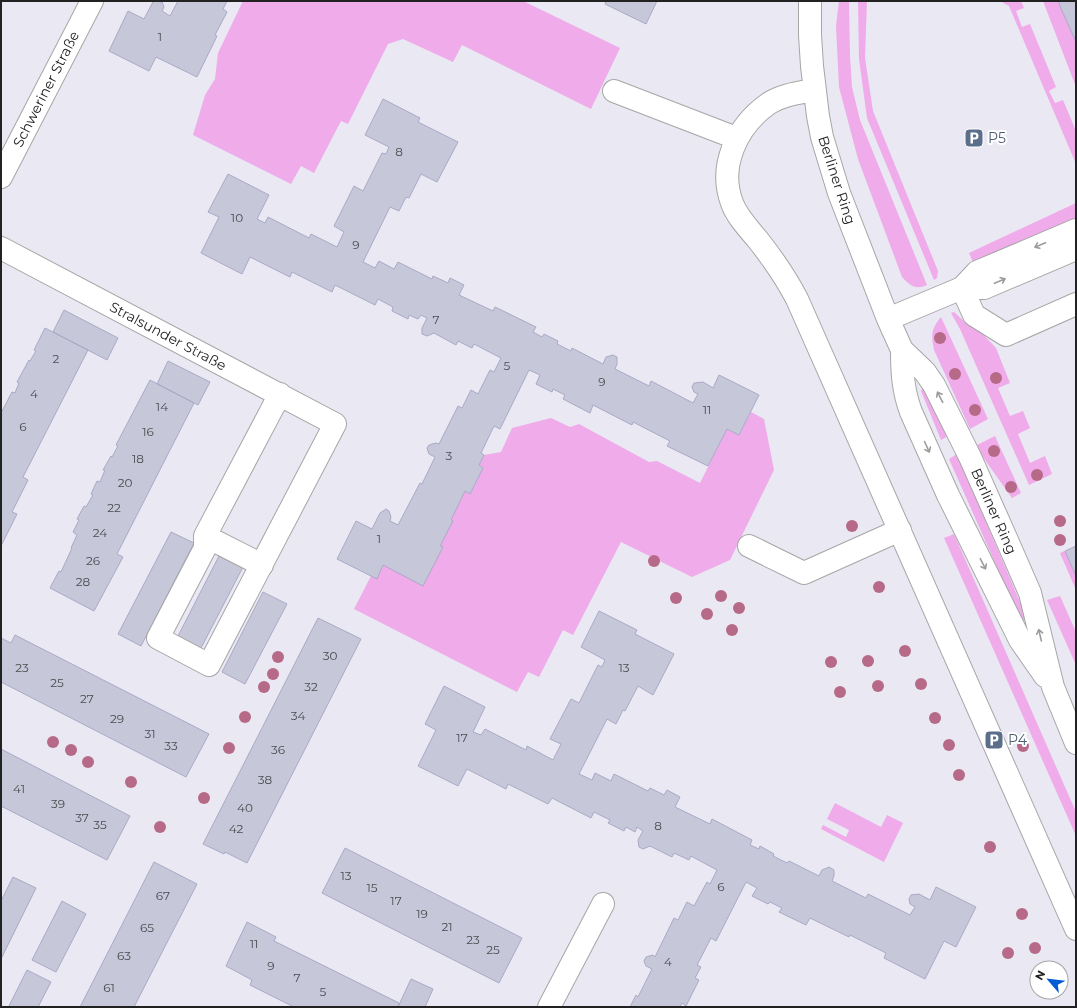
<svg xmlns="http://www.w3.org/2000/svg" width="1077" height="1008" font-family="Montserrat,sans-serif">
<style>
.grass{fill:#efabea}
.building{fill:#c7c7da;stroke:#a9a9c6}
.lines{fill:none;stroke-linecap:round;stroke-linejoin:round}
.minor-casing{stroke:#a6a6a6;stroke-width:24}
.minor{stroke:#fff;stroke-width:22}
.tree{fill:#b66a88}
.oneway{stroke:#9c9c9c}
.labels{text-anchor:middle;stroke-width:4;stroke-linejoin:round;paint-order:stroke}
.number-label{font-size:12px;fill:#4b4b50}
.street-label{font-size:14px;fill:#222;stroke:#fff}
.service-label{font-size:14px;fill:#4e5e75;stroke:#fff;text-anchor:start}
</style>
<rect width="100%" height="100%" fill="#eae8f2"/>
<!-- grass -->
<path class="grass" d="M243,1H523L620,48L591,109L462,45L453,62L403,39L388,44L348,124L341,121L314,173L301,166L291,184L193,135L205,95L215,79L218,53Z
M839,1H849L850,56L852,87L860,120L927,285C916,290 910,286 902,277L858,159L839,87L836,26Z
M858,1H867L865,58L873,111L938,271L937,278L934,280L867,118L859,59Z
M1000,1H1021L1024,8L1016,11L1022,27L1030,24L1056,87L1049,91L1055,103L1063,100L1076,131V164L1009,6Z
M1043,1H1060L1059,4L1076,42V87Z
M1076,203V223L975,267L969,253Z
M954,312L966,323L980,331L996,348L1010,383L998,388L1010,416L1023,411L1030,428L1018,434L1030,463L1045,456L1052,474L1029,485L960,329L951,313Z
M941,317L988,419L970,429L934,350C931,335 931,329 941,317Z
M923,386L950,435L941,440L921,391Z
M751,412L764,419L774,470L730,560L692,577L621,542L573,635L563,630L539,677L528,672L517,692L354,609L371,576L377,579L383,565L423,585L443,547L440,546L453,521L451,520L465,491L470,494L483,468L479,465L484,455L501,452L512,428L551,418L570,427L579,424L649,462L657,461L700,483L727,429L739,435Z
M995,436L1021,493L1012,498L980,453L977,445Z
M957,454L1026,616L1025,620H1022L1019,617L949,459Z
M954,534L1076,812V836L944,538Z
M1065,551L1076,576V590L1060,553Z
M1060,596L1076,632V665L1047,600Z
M835,803L881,827L887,815L903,823L884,862L821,829L823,825L846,837L849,830L827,819Z"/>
<!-- building -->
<path class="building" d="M155,1L162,2L164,7L162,11L170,16L178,1H227L223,9L227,12L215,35L217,36L197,77L156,57L149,71L109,51L128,11L144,19L153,2Z
M606,1H657L646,24L605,4Z
M1060,1H1076V42L1059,4Z
M383,99L420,118L418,122L458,142L437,182L421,174L409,198L406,197L399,211L390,207L363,262L375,268L379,261L394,269L398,262L432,279L433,276L448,283L450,278L464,285L459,295L493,311L495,307L536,327L533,332L542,337L544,334L558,341L557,344L571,351L572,348L603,364L606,357L613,355L617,357V364L615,369L649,386L651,381L693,403L698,394L694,392L692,387L694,383L703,382L713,388L719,375L759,395L739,435L727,429L708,466L667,446L670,441L633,422L632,425L593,405L590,413L563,399L565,395L553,389L552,392L536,384L540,375L529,370L500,429L494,426L481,453L484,455L479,465L483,468L470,494L465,491L451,520L453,521L440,546L443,547L423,586L383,565L377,579L337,559L356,521L372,529L380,513L386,509L389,511L391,517L390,521L398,525L420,483L422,484L435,457L429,454L427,448L429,445L436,443L439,444L458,406L462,408L471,390L478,394L490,370L494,372L501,358L474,344L472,348L458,341L456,345L434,333L427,336L422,334V328L427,318L421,315L418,319L409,315L408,319L392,311L393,307L378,299L375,305L335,285L332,292L292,272L290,277L250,257L242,274L201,253L219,217L208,212L228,174L269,195L257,219L265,223L268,217L309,238L311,234L337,247L344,232L334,226L354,186L363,191L382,153L386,154L389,147L365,135Z
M64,310L118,338L107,360L53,332Z
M45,328L88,350L23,477L28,480L12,512L17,514L1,546V418L2,414L1,413L12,392L15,393L19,383L17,382L29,360L30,361L36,351L34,350Z
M168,361L210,382L198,405L157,384Z
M150,380L194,403L117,554L123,557L94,611L50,588L59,571L61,572L72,548H71L77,535L73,532L79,520L77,519L84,506L86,507L93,495L91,494L97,481L100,482L105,470H103L111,456L112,457L118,446L116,445Z
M171,532L194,543L141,646L118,634Z
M1076,546V576L1065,551Z
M219,556L243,567L201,648L178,636Z
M263,592L287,604L245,684L222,672Z
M599,611L637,630L635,634L674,654L653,695L638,686L625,711L623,710L616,724L607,719L579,774L592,780L595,773L611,781L614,774L648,791L650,788L664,795L667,790L680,797L675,807L710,824L712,819L752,840L750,845L759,849L760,846L774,854L773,856L787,863L789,861L819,876L822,870L829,867L834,870V876L832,881L866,898L868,894L910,915L915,907L910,904L909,899L911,895L919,894L930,900L936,887L976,907L956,947L944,941L925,979L884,958L886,953L850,935L849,937L810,918L806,925L779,912L782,908L770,902L768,904L752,896L757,888L746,882L716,941L711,938L697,965L701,967L695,978L699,980L686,1006L682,1003L680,1007H630L636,995L638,997L652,969L646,966L644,961L646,957L653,955L655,957L674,918L678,920L687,902L694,906L707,882L710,884L717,870L691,856L689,860L674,853L672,857L650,846L643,849L639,847L638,840L643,831L637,827L635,832L626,827L624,831L608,823L610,820L594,812L591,818L552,798L548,804L508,784L506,789L467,769L458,786L418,766L436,730L425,724L444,686L485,707L473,732L481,735L485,729L526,750L527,746L553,760L561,744L550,739L571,699L579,703L598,665L602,667L605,660L581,647Z
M318,618L361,639L247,863L225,852L224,854L203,844Z
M15,635L209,734L186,777L1,682V638L11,643Z
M1,749L130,816L107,860L1,806Z
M345,848L522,938L499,983L322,893Z
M154,862L197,884L134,1007H80Z
M13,877L36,888L1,959V901Z
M62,901L86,914L56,972L32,960Z
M247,922L276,937L274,941L399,1003L398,1007H294L250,985L252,980L226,966Z
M27,970L51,982L38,1007H12L9,1006Z
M411,979L433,989L425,1007H398Z"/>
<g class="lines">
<defs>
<path id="minor" d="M810,1V35L812,66L818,116L822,137L839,193L888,319L902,350L925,372L934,385L970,457L1006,538L1030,593L1053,687L1076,743
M814,90C798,93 781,95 768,104C737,126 718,166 732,203C737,217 749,229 758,240C773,259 786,278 797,299L1076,929
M614,91L736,138
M1,177L92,1
M1,248L335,424L209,665L158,638L205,548V536L280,394
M962,288L974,315L1006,335L1076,304
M962,288L977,272L1076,230
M888,319L962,288H984L1076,249
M902,350C902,372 903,391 911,412L948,495L1020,640L1045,676
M205,536L262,565
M749,546L804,573L900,530
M549,1007L603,904"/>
</defs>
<!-- minor casing -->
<use href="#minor" class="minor-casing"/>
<!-- minor -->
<use href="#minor" class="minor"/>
</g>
<!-- trees -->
<g class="tree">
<circle cx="940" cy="338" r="6"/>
<circle cx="955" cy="374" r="6"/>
<circle cx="996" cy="378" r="6"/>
<circle cx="975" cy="410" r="6"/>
<circle cx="994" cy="451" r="6"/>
<circle cx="1037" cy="475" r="6"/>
<circle cx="1011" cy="487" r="6"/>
<circle cx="1060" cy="521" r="6"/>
<circle cx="852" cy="526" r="6"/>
<circle cx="1060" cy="540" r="6"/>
<circle cx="654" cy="561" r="6"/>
<circle cx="879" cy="587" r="6"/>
<circle cx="721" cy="596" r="6"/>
<circle cx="676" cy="598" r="6"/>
<circle cx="739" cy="608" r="6"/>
<circle cx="707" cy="614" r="6"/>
<circle cx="732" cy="630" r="6"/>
<circle cx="905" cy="651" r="6"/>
<circle cx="278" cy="657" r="6"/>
<circle cx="868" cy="661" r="6"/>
<circle cx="831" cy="662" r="6"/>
<circle cx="273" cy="674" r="6"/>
<circle cx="921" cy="684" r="6"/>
<circle cx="878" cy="686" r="6"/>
<circle cx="264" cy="687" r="6"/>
<circle cx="840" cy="692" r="6"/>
<circle cx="245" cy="717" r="6"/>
<circle cx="935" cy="718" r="6"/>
<circle cx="53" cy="742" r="6"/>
<circle cx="949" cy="745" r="6"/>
<circle cx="1023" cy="746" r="6"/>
<circle cx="229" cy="748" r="6"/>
<circle cx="71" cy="750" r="6"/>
<circle cx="88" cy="762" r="6"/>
<circle cx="959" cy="775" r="6"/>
<circle cx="131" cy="782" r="6"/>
<circle cx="204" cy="798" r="6"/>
<circle cx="160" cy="827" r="6"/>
<circle cx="990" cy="847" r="6"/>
<circle cx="1022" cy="914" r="6"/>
<circle cx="1035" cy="948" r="6"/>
<circle cx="1008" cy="953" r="6"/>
</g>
<!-- one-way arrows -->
<defs><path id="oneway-shaft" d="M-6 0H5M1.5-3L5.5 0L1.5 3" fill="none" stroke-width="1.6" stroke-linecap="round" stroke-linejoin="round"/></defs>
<g class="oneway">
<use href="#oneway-shaft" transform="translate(1040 245) rotate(157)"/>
<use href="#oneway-shaft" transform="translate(1000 281) rotate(-23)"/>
<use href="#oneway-shaft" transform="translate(940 397) rotate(-117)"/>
<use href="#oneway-shaft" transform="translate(927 447) rotate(66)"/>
<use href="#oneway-shaft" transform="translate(983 564) rotate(63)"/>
<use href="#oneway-shaft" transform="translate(1040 635) rotate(-103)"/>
</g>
<!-- icons -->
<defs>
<symbol id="parking-square" viewBox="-11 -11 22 22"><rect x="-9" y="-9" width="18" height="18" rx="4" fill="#5c6f8a" stroke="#fff"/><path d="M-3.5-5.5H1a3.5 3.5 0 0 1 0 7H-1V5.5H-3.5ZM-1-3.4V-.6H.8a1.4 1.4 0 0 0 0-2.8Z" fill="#fff"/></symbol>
</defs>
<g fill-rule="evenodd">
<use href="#parking-square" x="963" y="127" width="22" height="22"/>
<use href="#parking-square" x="983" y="729" width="22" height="22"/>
</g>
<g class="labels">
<!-- number labels -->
<g class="number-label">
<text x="160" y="41">1</text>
<text x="399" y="156">8</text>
<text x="237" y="222">10</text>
<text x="356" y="249">9</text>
<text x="436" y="324">7</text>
<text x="56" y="363">2</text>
<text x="507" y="370">5</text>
<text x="602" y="386">9</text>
<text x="34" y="398">4</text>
<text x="162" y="411">14</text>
<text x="707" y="414">11</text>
<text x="23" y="431">6</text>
<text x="148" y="436">16</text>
<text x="449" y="460">3</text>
<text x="138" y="463">18</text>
<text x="125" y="487">20</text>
<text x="114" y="512">22</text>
<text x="100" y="537">24</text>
<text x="379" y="543">1</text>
<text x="93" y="565">26</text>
<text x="83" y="586">28</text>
<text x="330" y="660">30</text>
<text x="22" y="672">23</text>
<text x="624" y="672">13</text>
<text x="57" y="687">25</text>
<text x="311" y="691">32</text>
<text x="87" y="703">27</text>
<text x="298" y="720">34</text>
<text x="117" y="723">29</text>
<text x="150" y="738">31</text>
<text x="462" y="742">17</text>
<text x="171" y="750">33</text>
<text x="278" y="754">36</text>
<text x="265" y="784">38</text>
<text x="19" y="793">41</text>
<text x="58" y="808">39</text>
<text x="245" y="812">40</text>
<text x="82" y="822">37</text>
<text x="100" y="829">35</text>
<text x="658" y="830">8</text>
<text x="236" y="833">42</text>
<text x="346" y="880">13</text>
<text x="721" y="891">6</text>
<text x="372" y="892">15</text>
<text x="163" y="900">67</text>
<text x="396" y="905">17</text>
<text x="422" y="918">19</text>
<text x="447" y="931">21</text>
<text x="147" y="932">65</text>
<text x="473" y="944">23</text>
<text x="254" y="948">11</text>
<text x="493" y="954">25</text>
<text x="124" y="960">63</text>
<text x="668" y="966">4</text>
<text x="271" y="970">9</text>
<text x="297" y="982">7</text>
<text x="109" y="992">61</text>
<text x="323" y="996">5</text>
</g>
<!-- street labels -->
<g class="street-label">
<text transform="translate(46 89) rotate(-63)" y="5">Schweriner Straße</text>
<text transform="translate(837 180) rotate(72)" y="5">Berliner Ring</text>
<text transform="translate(168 336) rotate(28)" y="5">Stralsunder Straße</text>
<text transform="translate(994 511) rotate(66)" y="5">Berliner Ring</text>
</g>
<!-- service labels -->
<g class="service-label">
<text x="988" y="143">P5</text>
<text x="1008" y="745">P4</text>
</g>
</g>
<!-- border -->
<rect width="1077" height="1008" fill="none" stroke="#222222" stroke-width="4"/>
<!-- north arrow -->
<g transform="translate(1049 980) rotate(298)"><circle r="19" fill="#ffffff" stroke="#a7a7a7"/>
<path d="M0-3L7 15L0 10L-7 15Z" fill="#005bd3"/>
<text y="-6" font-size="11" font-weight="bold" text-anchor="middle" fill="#222222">N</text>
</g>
</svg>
